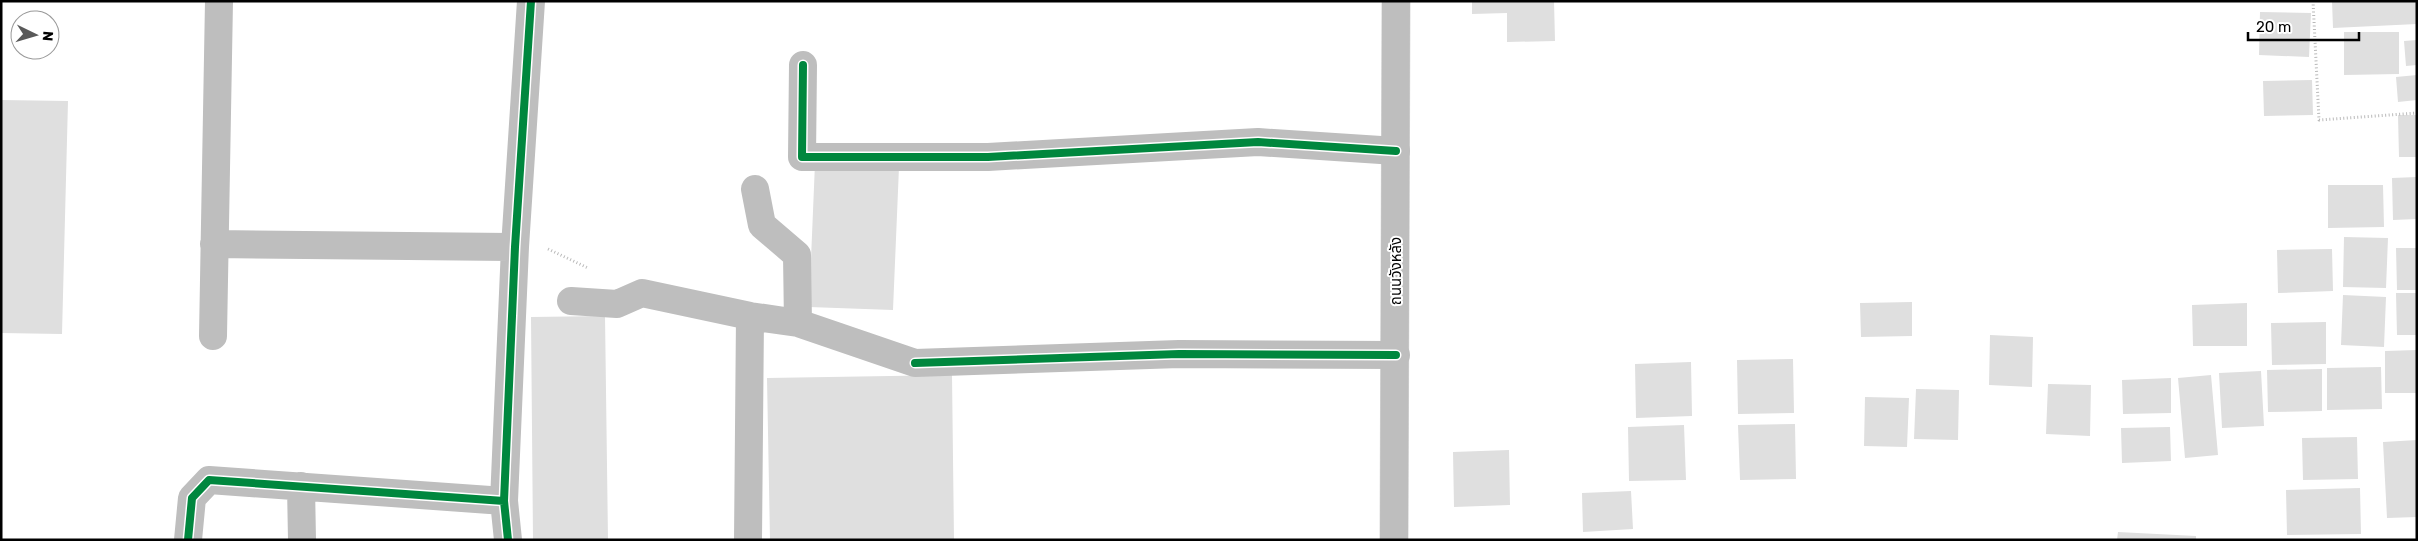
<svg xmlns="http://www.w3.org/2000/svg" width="2418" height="541" font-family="Rubik,'Noto Sans Thai',sans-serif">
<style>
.building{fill:#dfdfdf}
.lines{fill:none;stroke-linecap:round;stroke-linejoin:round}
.major-casing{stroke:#dbdbdb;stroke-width:29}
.path{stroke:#b9b9b9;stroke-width:3;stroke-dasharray:1 2.5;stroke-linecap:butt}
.minor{stroke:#bebebe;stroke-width:28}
.major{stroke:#bebebe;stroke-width:28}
.cycleway-casing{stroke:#fff;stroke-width:11}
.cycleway{stroke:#00873e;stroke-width:8}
.labels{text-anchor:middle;stroke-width:4;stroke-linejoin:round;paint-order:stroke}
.street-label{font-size:15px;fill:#000;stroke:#fff}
</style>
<rect width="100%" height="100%" fill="#fff"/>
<!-- building -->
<path class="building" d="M1472,1H1554L1555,41L1507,42V13L1472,14Z
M2332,1H2417V24L2333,28Z
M2260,12L2311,13L2309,57L2259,55Z
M2344,32H2399V74L2344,75Z
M2417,40V65L2406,66L2404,41Z
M2417,75V100L2398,102L2396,77Z
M2312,80L2313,115L2264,116L2263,81Z
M1,100L68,101L62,334L1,333Z
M2398,115H2417V157H2399Z
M815,163L899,167L893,310L809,307Z
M2417,177V219L2393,220L2392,178Z
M2328,185H2383L2384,227L2328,228Z
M2344,237L2388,238L2386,288L2343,287Z
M2396,248H2417V290H2397Z
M2332,249L2333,291L2278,293L2277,250Z
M2396,293H2417V335H2397Z
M2343,295L2386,297L2384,347L2341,345Z
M1912,302V336L1861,337L1860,303Z
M2247,303V346H2193L2192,305Z
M605,316L608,540H533L531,317Z
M2326,322V364L2272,365L2271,323Z
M1990,335L2033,337L2032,387L1989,385Z
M2417,350V393H2385V351Z
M1793,359L1794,413L1738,414L1737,360Z
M1691,362L1692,416L1636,418L1635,364Z
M2381,367L2382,409L2327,410V368Z
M2322,369V411L2268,412L2267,370Z
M2261,371L2264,426L2222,428L2219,373Z
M952,375L954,540H770L767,378Z
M2211,375L2218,455L2185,458L2178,378Z
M2171,378V413L2123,414L2122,380Z
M2048,384L2091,385L2090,436L2046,434Z
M1916,389L1959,390L1958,440L1914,439Z
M1865,397L1909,398L1907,447L1864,446Z
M1795,424L1796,479L1740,480L1738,425Z
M1684,425L1686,480L1629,481L1628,427Z
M2170,427L2171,461L2122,463L2121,428Z
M2357,437L2358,479L2303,480L2302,438Z
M2417,440V517L2387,518L2383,442Z
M1509,450L1510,505L1454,507L1453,452Z
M2360,488L2361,534L2287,535L2286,490Z
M1631,491L1633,529L1583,532L1582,493Z
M2118,532L2196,536V540H2117Z"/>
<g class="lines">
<defs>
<path id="major" d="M1394,540L1396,1"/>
</defs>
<!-- major casing -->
<use href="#major" class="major-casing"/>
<!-- path -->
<path class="path" d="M2313,1L2319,120L2417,113
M548,249L588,268"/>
<!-- minor -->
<path class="minor" d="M803,65L802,157H988L1258,142L1396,151
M755,189L762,225L797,255L798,323L915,363L1179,354L1396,355
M214,244L515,247
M571,301L617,304L642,293L750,316L798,323
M213,336L219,1
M301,486L302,540
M188,540L192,498L209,480L504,501
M508,540L504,501L515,247L531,1
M748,540L750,316"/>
<!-- major -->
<use href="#major" class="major"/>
<defs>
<path id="cycleway" d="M803,65L802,157H988L1258,142L1396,151
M915,363L1179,354L1396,355
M188,540L192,498L209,480L504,501
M508,540L504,501L515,247L531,1"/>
</defs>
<!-- cycleway casing -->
<use href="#cycleway" class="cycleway-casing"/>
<!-- cycleway -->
<use href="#cycleway" class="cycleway"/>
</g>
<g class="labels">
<!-- street labels -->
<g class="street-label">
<text transform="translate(1396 271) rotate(-90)" y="5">ถนนวังหลัง</text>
</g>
</g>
<!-- border -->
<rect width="2418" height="541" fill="none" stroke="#000000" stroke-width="5"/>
<!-- north arrow -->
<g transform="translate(35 35) rotate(95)"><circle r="24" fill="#ffffff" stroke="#999999"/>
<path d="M0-4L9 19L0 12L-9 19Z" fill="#595959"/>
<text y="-8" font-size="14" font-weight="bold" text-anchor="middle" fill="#000000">N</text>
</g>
<!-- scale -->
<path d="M2248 32v8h111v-8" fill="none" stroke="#000000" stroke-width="2.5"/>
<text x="2256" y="32" font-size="15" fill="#000000" stroke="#ffffff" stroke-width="4" paint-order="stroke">20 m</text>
</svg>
